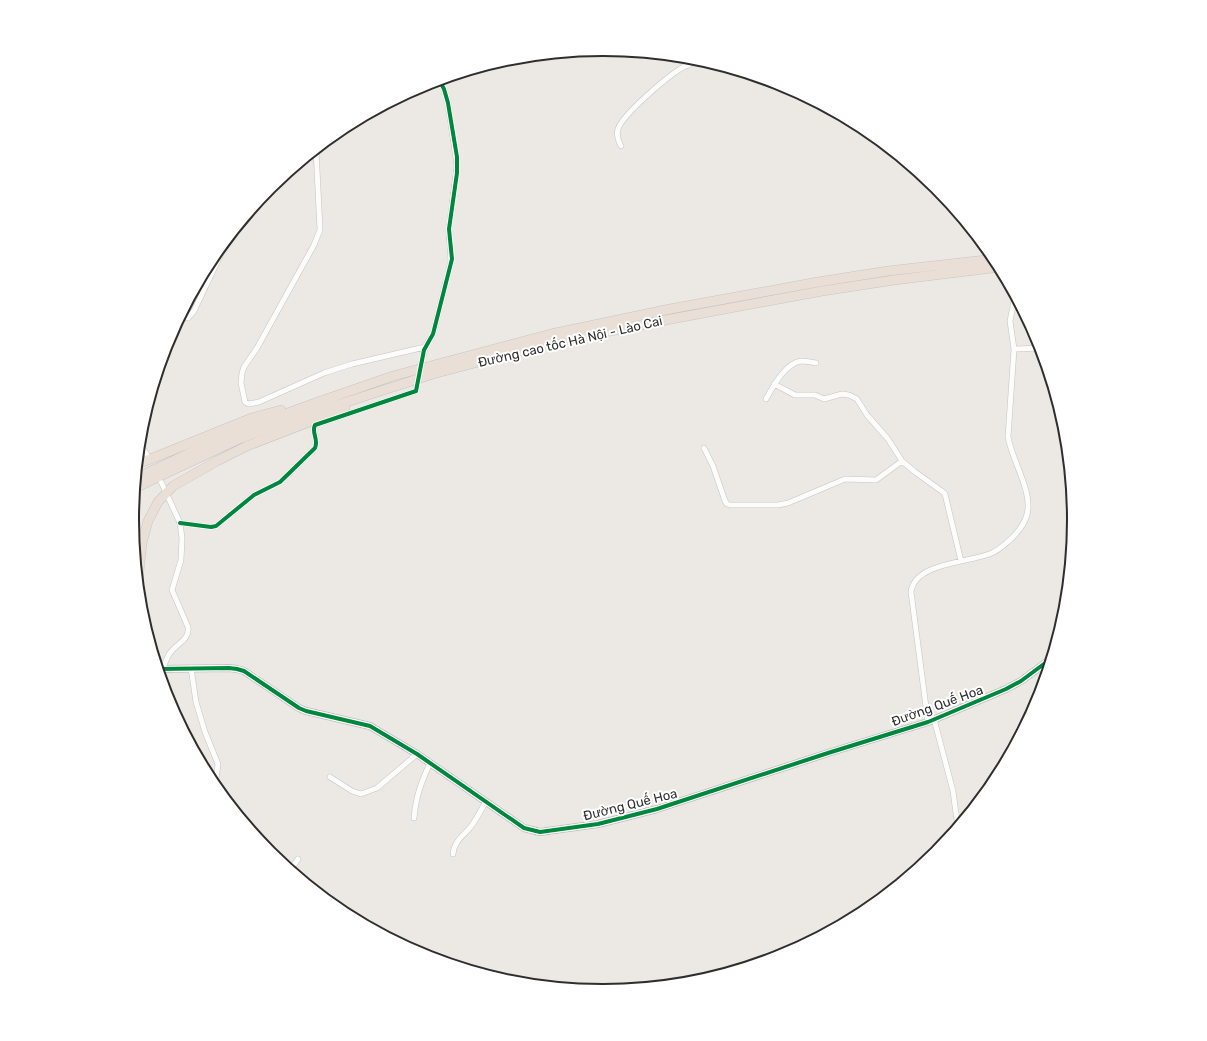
<svg xmlns="http://www.w3.org/2000/svg" width="1207" height="1041" font-family="Rubik,sans-serif">
<style>
.lines{fill:none;stroke-linecap:round;stroke-linejoin:round}
.minor-tunnel{stroke:#c6c3c0;stroke-width:5;stroke-dasharray:5 2.5;stroke-linecap:butt}
.minor-casing{stroke:#c5c4c5;stroke-width:6}
.tertiary-casing{stroke:#c5c4c5;stroke-width:8}
.motorway-casing{stroke:#c6c5c4;stroke-width:10}
.minor{stroke:#fcfcfb;stroke-width:5}
.tertiary{stroke:#fcfcfb;stroke-width:6}
.motorway{stroke:#eadfd6;stroke-width:9}
.cycleway-casing{stroke:#fff;stroke-width:6}
.cycleway{stroke:#00873e;stroke-width:4}
.labels{text-anchor:middle;stroke-width:4;stroke-linejoin:round;paint-order:stroke}
.street-label{font-size:13px;fill:#2e2e2e;stroke:#fff}
.rim{fill:none;stroke:#2e2e2e;stroke-width:2}
</style>
<rect width="100%" height="100%" fill="#ece8e4"/>
<g class="lines">
<!-- minor-tunnel -->
<path class="minor-tunnel" d="M420,370L423,356"/>
<defs>
<path id="minor" d="M621,146C618,140 616,135 618,129C623,114 666,78 680,69C687,65 695,62 703,60
M316,149L320,230L314,245L257,348L244,367L242,373L241,383L245,402L249,404L259,402L324,373L352,364L425,347
M199,282L206,285
M180,317L188,318L194,311L229,237
M1014,349L1041,348
M423,356L425,347L433,334L451,262L449,229L457,166L448,103L444,89L439,80
M774,384L795,395H815L824,399L842,394L849,395L857,399L867,415L888,439L902,461L915,472L943,492L945,494L961,561
M766,399C773,387 784,364 801,361C806,361 811,362 816,363
M139,446L142,447L147,455
M704,448L713,466L725,501L727,504L730,505H778L788,503L845,479L876,480L902,461
M161,482L165,490
M180,523L211,527L216,526L254,495L280,482L315,448C319,439 311,433 315,425L416,391L418,379
M163,668C165,663 167,657 170,653C177,643 190,640 188,627L172,590L181,560L182,538L180,523L168,497
M191,668L196,702L205,732L218,764L216,779L213,784
M934,719L953,791L958,828
M928,722L911,592C915,562 969,563 992,553C999,550 1005,544 1011,539C1020,530 1028,520 1028,507C1029,486 1012,459 1008,437L1014,349L1010,321L1015,296
M330,777L352,791L361,794L377,788L417,754
M414,818C416,796 421,783 430,763
M453,854C454,840 465,835 472,825C477,818 481,810 485,803
M290,871L298,859"/>
<path id="tertiary" d="M158,669L229,668L237,669L244,671L299,708L306,711L370,726L417,754L524,828L540,832L598,824L657,809L828,753L928,722L1006,689L1021,681L1052,658"/>
<path id="motorway" d="M138,464L252,418L281,410
M136,478L235,432L321,401L393,376L551,334L670,309L818,282L888,271L995,259
M135,488L239,439L291,420L433,374L554,342L671,319L822,291L894,280L1000,267
M138,581L142,543L148,521L158,502L173,486L217,461L247,446L345,408"/>
</defs>
<!-- minor casing -->
<use href="#minor" class="minor-casing"/>
<!-- tertiary casing -->
<use href="#tertiary" class="tertiary-casing"/>
<!-- motorway casing -->
<use href="#motorway" class="motorway-casing"/>
<!-- minor -->
<use href="#minor" class="minor"/>
<!-- tertiary -->
<use href="#tertiary" class="tertiary"/>
<!-- motorway -->
<use href="#motorway" class="motorway"/>
<defs>
<path id="cycleway" d="M180,523L211,527L216,526L254,495L280,482L315,448C319,439 311,433 315,425L416,391L424,350L433,334L452,259L449,229L457,173V157L448,103L444,89L439,80
M158,669L229,668L237,669L244,671L299,708L306,711L370,726L417,754L524,828L540,832L598,824L657,809L828,753L928,722L1006,689L1021,681L1052,658"/>
</defs>
<!-- cycleway casing -->
<use href="#cycleway" class="cycleway-casing"/>
<!-- cycleway -->
<use href="#cycleway" class="cycleway"/>
</g>
<g class="labels">
<!-- street labels -->
<g class="street-label">
<text transform="translate(570 341) rotate(-13)" y="5">Đường cao tốc Hà Nội - Lào Cai</text>
<text transform="translate(937 705) rotate(-20)" y="5">Đường Quế Hoa</text>
<text transform="translate(630 804) rotate(-14)" y="5">Đường Quế Hoa</text>
</g>
</g>
<!-- crop -->
<path d="M0 0H1207V1041H0ZM139 520a464 464 0 1 1 928 0a464 464 0 1 1-928 0Z" fill="#fff" fill-rule="evenodd"/>
<path class="rim" d="M139 520a464 464 0 1 1 928 0a464 464 0 1 1-928 0Z"/>
</svg>
